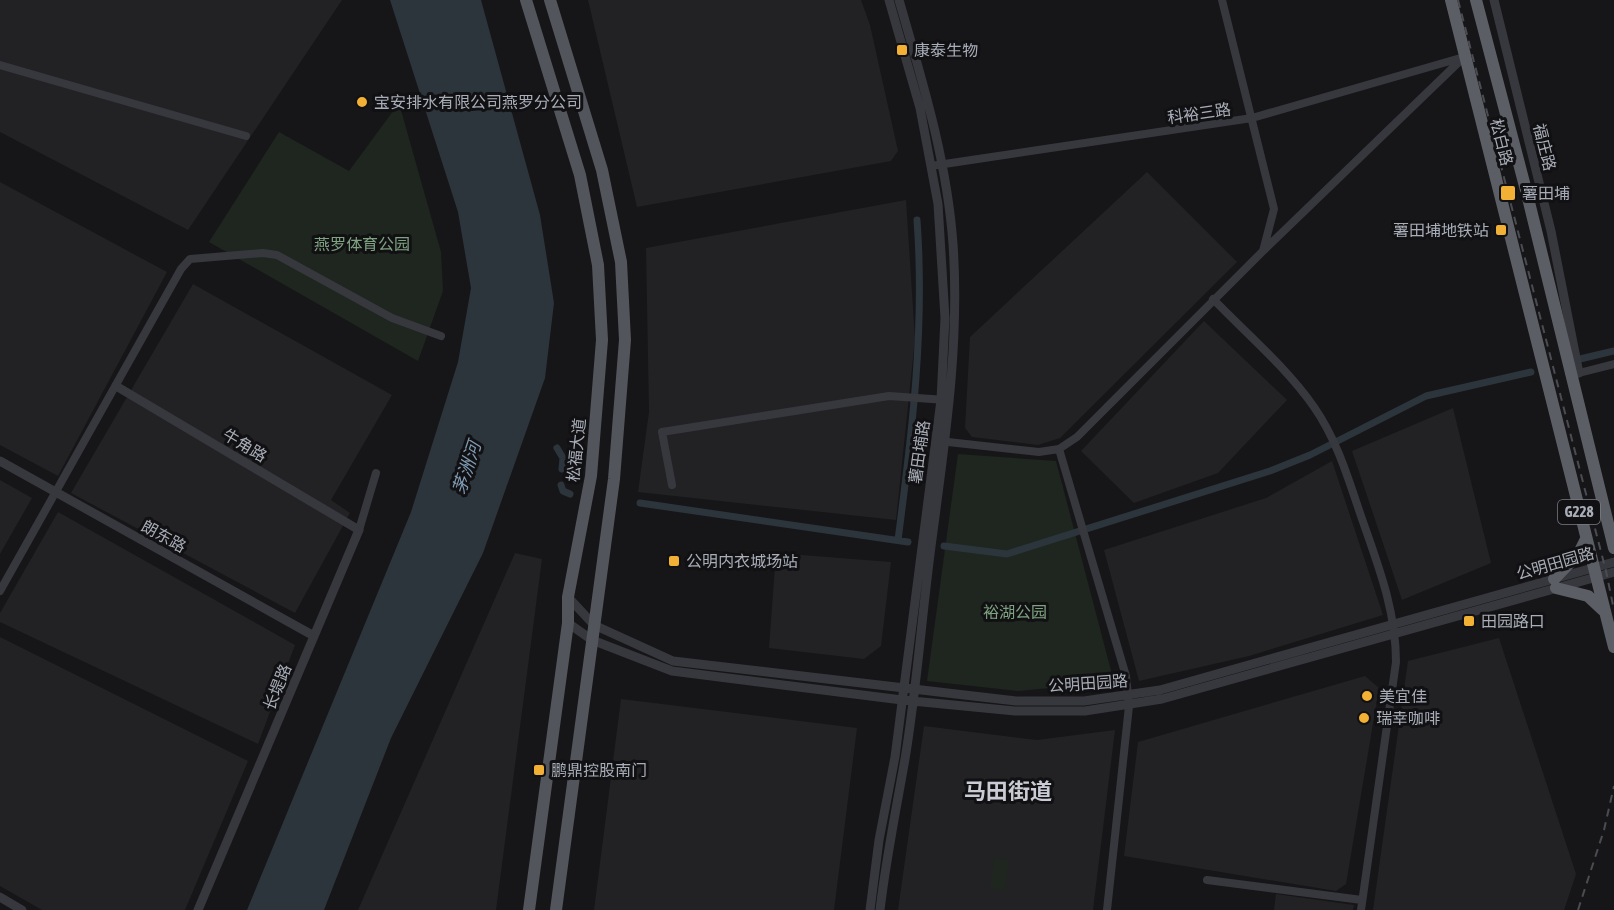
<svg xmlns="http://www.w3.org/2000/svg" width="1614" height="910" font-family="'Asap Condensed','Noto Sans SC',sans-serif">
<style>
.built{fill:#222225}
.green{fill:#1e261f}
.water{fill:#2c353c}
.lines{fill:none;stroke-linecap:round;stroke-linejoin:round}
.canal{stroke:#2c353c;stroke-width:7}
.minor{stroke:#37383d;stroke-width:8}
.tertiary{stroke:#37383d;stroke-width:9}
.primary{stroke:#53555c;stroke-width:12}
.trunk{stroke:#5b5e65;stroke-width:12}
.rail{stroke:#4a4c52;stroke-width:2;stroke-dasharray:8 6;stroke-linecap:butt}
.poi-dot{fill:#f2b134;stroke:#111113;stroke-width:2}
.labels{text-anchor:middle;stroke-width:6;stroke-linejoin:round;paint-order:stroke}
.shield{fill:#111113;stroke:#7b7e86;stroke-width:1.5}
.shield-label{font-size:15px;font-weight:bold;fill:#a8adb8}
.poi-label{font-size:16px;fill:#a8adb8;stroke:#111113;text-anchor:start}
.street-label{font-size:16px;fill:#a8adb8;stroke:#111113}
.park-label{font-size:16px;fill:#7fa381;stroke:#111113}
.water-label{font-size:18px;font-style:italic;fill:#7f9bb3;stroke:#111113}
.district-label{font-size:22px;font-weight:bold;fill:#c9ccd4;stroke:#111113}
</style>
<rect width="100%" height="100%" fill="#161618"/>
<!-- built -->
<path class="built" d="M0,0H342L188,230L0,132Z
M588,0H861L870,25L898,151L891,161L637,207Z
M1147,172L1237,262L1060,438L1038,445L972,437L965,428L970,337Z
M0,182L167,272L58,476L0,445Z
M906,200L915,339L896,520L638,492L649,412L646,248Z
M193,284L392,395L331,500L350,513L295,613L71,493Z
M1204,321L1287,400L1218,473L1134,503L1081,451Z
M1453,408L1491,563L1402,600L1352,451Z
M1332,461L1383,615L1249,656L1139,681L1104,550L1266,498Z
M0,480L32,498L0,554Z
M58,512L295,645L258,744L0,622V613Z
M515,553L542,559L496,910H358Z
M776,553L891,562L881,646L864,659L769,648Z
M0,637L248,761L185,910H42L0,886Z
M1499,638L1576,874L1564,910H1373L1408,661Z
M1365,676L1379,688L1346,884L1336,891L1124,856L1138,742Z
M621,699L857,728L834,910H594Z
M924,726L1037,740L1115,730L1093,910H898Z
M1276,894L1354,905L1353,910H1274Z"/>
<!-- green -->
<path class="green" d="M399,103L441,252L443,291L418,361L209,242L279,132L349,171Z
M958,454L1056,461L1114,682L1018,691L927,681Z
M994,858L1009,860L1005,890L990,888Z"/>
<!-- water -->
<path class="water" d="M390,0H481L540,215L554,303L545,378L483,553L391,738L324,910H247L411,512L458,362L471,288L458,212Z"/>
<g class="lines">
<!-- canal -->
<path class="canal" d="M1580,359L1614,351
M557,448L563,458L562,469
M561,485L563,491L570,494
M640,503L908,542
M898,540C912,433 925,329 917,220
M944,546L1007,554L1270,471L1310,455L1426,396L1531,372"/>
<!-- minor -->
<path class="minor" d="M0,65L246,136
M931,166L1252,118L1464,57
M1264,250L1463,58
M1213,299C1247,334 1286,367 1314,407C1337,440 1348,478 1361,516C1378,565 1396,610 1396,662L1361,910
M1579,373L1614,364
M939,441L1039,452L1059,449L1077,437L1263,251L1274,209L1222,0
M1059,449L1126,676L1129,706L1107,910
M672,485L662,432L889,396L946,400
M359,530L376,473
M0,591L181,269L190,259L263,253L277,255L392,318L441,336
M1207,880L1362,900"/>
<!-- tertiary -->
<path class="tertiary" d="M1494,0L1551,231L1579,373L1570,374
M116,386L359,530L198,910
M0,461L314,636
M568,597L594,625L673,661L1016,701H1084L1160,690L1614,562
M568,623L592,640L672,671L902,700L1015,711H1085L1162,699L1614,572
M0,897L22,910
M870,910L879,840L895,757L941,400L945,318L938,204L920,108L889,0
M880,910C886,859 896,810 905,759C917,687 922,612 932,539C945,440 960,343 953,244C947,160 922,80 899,0"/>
<!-- primary -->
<path class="primary" d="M526,0L580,175L598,265L602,340L591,476L568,597V623L529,910
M550,0L602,170L621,262L625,340L614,479L556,910"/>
<!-- trunk -->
<path class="trunk" d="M1451,0L1614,647
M1476,0L1527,194L1614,548
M1554,579L1579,553L1586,539
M1556,588L1588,596L1603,610"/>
<!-- rail -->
<path class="rail" d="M1458,0L1606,571L1614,610
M1578,910L1604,830L1614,786"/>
</g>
<!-- markers -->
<g class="poi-dot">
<rect x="896" y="44" width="12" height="12" rx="3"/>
<circle cx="362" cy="102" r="6"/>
<rect x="1500" y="185" width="16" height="16" rx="3"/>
<rect x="1495" y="224" width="12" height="12" rx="3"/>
<rect x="668" y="555" width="12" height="12" rx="3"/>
<rect x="1463" y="615" width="12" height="12" rx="3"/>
<circle cx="1367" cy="696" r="6"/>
<circle cx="1364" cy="718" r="6"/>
<rect x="533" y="764" width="12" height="12" rx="3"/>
</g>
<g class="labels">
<!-- shield labels -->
<rect class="shield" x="1558" y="500" width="42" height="24" rx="4.5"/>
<g class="shield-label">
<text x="1579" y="517">G228</text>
</g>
<!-- poi labels -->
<g class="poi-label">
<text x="914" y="56">康泰生物</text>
<text x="374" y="108">宝安排水有限公司燕罗分公司</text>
<text x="1522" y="199">薯田埔</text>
<text x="1489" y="236" text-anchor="end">薯田埔地铁站</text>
<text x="686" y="567">公明内衣城场站</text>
<text x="1481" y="627">田园路口</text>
<text x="1379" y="702">美宜佳</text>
<text x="1376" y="724">瑞幸咖啡</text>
<text x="551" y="776">鹏鼎控股南门</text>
</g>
<!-- street labels -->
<g class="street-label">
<text transform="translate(1199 113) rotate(-8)" y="6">科裕三路</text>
<text transform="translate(1502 142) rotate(76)" y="6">松白路</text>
<text transform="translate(1545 147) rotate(76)" y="6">福庄路</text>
<text transform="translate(245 445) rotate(31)" y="6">牛角路</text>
<text transform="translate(576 450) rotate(-84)" y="6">松福大道</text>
<text transform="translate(919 452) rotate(-82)" y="6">薯田埔路</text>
<text transform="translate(164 536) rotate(29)" y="6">朗东路</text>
<text transform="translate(1555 563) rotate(-16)" y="6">公明田园路</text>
<text transform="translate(1088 683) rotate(-4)" y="6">公明田园路</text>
<text transform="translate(277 687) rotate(-68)" y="6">长堤路</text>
</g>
<!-- park labels -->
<g class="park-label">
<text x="362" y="250">燕罗体育公园</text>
<text x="1015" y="618">裕湖公园</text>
</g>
<!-- water labels -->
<g class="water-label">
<text transform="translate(467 468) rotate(-72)" y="6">茅洲河</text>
</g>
<!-- district labels -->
<g class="district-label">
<text x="1008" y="799">马田街道</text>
</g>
</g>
</svg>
